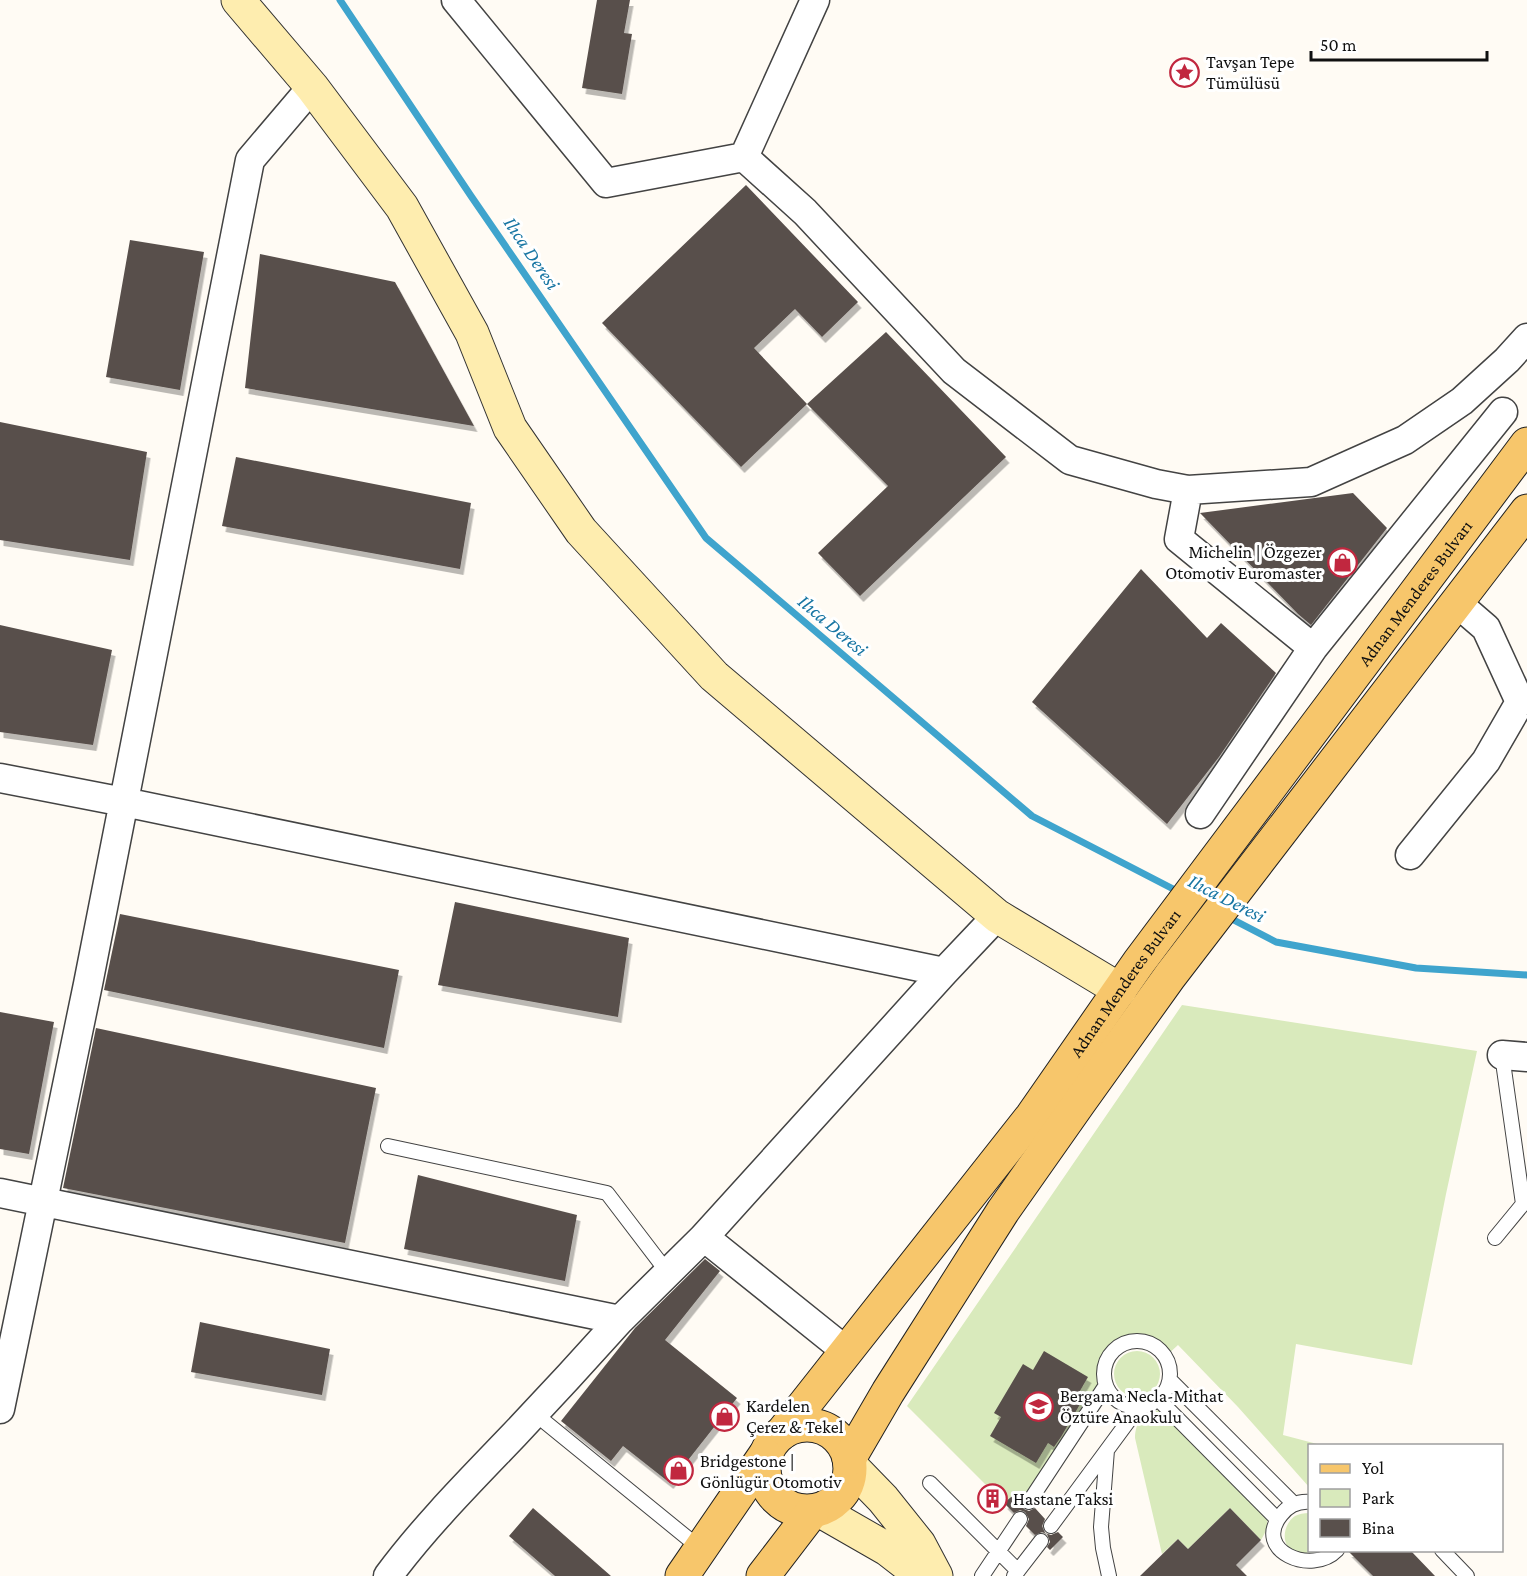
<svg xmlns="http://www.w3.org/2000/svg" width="1527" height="1576" font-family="'Crimson Pro',serif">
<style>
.green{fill:#d9eabc}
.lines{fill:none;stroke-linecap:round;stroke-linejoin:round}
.stream{stroke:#3fa4cd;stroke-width:7}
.building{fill:#59504c;filter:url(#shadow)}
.lane-casing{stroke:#434343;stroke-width:16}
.street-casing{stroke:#434343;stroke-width:31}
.secondary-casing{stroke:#323232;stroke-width:35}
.primary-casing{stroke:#212121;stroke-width:35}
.lane{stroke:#fff;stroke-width:14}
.street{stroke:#fff;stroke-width:28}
.secondary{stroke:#feedaf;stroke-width:33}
.primary{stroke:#f7c66b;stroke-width:33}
.labels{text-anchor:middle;stroke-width:6;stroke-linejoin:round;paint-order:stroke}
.poi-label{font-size:18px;fill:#101010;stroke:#fff;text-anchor:start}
.street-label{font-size:18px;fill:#101010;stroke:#fff}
.water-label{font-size:20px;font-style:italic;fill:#1876a3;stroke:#fff}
</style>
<defs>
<filter id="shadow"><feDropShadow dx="3.5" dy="6" stdDeviation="0" flood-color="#0004"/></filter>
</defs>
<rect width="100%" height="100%" fill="#fffbf4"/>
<!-- green -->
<path class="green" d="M1182,1005L1477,1051L1446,1194L1412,1365L1296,1344L1283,1435L1321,1445L1310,1446L1309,1487L1238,1407L1178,1345L1166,1356C1137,1328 1100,1345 1106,1385L1029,1502L1018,1491L1004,1503L907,1406Z
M1114 1374a23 23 0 1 1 46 0a23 23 0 1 1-46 0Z
M1162,1410L1267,1517C1268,1526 1266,1532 1261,1540L1230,1508L1188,1549L1178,1539L1162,1554L1135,1438C1135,1421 1145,1411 1162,1410Z
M1309,1513L1310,1550L1325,1551L1308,1559C1302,1556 1292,1553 1288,1547C1281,1537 1286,1522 1295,1516C1299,1514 1304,1513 1309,1513Z"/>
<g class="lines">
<!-- stream -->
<path class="stream" d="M340,0L471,196L706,538L1032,816L1179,892
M1226,916L1276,942L1416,968L1527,975"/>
</g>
<!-- building -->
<path class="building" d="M597,0H630L624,33L632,34L622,94L582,88Z
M746,185L858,302L822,337L795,309L754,348L807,404L741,467L602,323Z
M130,240L204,252L180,390L106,377Z
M260,254L395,282L474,426L245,388Z
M886,332L1006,457L860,596L818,553L888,486L807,404Z
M0,422L147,452L130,560L0,540Z
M236,457L471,503L460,569L222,526Z
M1353,493L1387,528L1311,625L1298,614L1200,513Z
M1141,569L1207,638L1221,623L1276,673L1219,757L1167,824L1032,702Z
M0,625L112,650L93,745L0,732Z
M455,902L629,938L618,1017L438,985Z
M120,914L399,970L384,1048L104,990Z
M0,1012L54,1022L29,1154L0,1149Z
M96,1028L376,1088L345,1243L63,1188Z
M418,1175L577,1215L565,1281L404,1249Z
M705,1259L720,1271L665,1340L737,1398L670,1483L623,1446L611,1461L561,1421L635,1328Z
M200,1322L330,1349L322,1395L191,1372Z
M1044,1351L1088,1377L1077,1396L1083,1399L1061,1437L1054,1447L1048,1443L1036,1463L990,1436L1001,1417L994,1413L1023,1364L1033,1370Z
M1018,1491L1022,1496L1020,1502L1024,1509L1029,1511L1035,1508L1045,1519L1042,1526L1045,1533L1051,1535L1058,1532L1063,1537L1050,1550L1047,1547L1050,1542L1047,1534L1042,1532L1035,1535L1026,1526L1029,1519L1025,1512L1020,1510L1014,1513L1004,1503Z
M533,1508L611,1576H555L509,1536Z
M1230,1508L1261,1540L1236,1565L1247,1576H1140L1178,1539L1188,1549Z
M1348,1551H1411L1435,1576H1373Z"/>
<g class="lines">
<defs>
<path id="lane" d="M388,1146L607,1193L668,1273
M1495,1238L1523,1204L1502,1055
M1104 1374a33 33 0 1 1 66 0a33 33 0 1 1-66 0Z
M1170,1380L1294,1504
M1159,1400L1277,1519
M534,1413L701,1549
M1107,1450L1101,1527L1103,1548L1109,1576
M930,1483L1018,1571
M1029,1502L1106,1385
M1310,1502C1298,1501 1288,1506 1281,1515C1252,1551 1312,1576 1337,1550
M1051,1526L1138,1408
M1442,1550L1467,1576
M982,1576L1020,1519
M1014,1576L1041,1541"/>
<path id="street" d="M456,0L606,183L744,157
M815,0L744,157L805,212L954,371L1070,460L1156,484L1188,490L1311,482L1405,440L1462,401L1507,360L1527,338
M1188,490L1179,539L1313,648
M1457,603L1486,628L1520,702
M0,778L124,802L944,972
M1200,814L1313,648L1503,412
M1410,855L1486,761L1520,702L1527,700
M1502,1055L1527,1057
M0,1193L620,1320L704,1237
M846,1351L704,1237L944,972L997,916
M0,1409L88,984L250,160L312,87
M388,1576C426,1525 470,1481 514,1435C550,1397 585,1359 620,1320"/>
<path id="secondary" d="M238,0L312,87L402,207L472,333L510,428L581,531L714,676L997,916L1120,990
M850,1465L883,1499L919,1544L936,1576
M819,1510L887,1549L922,1576"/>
<g id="primary">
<circle cx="807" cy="1468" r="43"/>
<path id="s1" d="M782,1433L1032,1116L1139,962L1527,444"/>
<path d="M849,1459L888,1392L1003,1211L1079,1103L1170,976L1527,511"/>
<path d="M682,1576L765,1455"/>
<path d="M763,1576L812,1512"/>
</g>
</defs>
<!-- lane casing -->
<use href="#lane" class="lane-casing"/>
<!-- street casing -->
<use href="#street" class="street-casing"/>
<!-- secondary casing -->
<use href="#secondary" class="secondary-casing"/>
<!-- primary casing -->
<use href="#primary" class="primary-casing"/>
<!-- lane -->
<use href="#lane" class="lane"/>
<!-- street -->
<use href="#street" class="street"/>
<!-- secondary -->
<use href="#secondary" class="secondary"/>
<!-- primary -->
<use href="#primary" class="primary"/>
</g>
<!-- icons -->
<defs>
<symbol id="sight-ring" viewBox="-11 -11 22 22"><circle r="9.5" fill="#fff" stroke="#c1273f" stroke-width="1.5"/><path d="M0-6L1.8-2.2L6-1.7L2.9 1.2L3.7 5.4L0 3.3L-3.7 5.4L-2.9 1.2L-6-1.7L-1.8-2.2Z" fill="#c1273f"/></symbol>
<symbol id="shop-ring" viewBox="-11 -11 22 22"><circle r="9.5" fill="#fff" stroke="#c1273f" stroke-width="1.5"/><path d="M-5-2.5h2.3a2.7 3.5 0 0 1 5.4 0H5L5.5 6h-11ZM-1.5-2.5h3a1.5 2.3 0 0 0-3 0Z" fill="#c1273f"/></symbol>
<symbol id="school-ring" viewBox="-11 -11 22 22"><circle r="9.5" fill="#fff" stroke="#c1273f" stroke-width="1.5"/><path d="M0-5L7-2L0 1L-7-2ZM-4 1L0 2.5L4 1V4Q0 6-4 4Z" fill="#c1273f"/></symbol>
<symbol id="building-ring" viewBox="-11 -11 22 22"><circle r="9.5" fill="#fff" stroke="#c1273f" stroke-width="1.5"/><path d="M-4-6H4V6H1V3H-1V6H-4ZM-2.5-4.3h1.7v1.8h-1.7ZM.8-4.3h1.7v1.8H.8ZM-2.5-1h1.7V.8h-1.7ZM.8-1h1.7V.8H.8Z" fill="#c1273f"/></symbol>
</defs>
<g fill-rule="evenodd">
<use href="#sight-ring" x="1168" y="56" width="33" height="33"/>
<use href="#shop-ring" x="1326" y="546" width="33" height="33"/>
<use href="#school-ring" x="1022" y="1390" width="33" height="33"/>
<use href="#shop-ring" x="708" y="1400" width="33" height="33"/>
<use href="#shop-ring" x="662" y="1454" width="33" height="33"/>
<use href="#building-ring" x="976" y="1482" width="33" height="33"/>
</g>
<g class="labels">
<!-- poi labels -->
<g class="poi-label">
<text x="1206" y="68">Tavşan Tepe<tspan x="1206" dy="21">Tümülüsü</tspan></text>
<text x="1322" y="558" text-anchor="end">Michelin | Özgezer<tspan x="1322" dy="21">Otomotiv Euromaster</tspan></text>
<text x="1060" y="1402">Bergama Necla-Mithat<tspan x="1060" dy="21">Öztüre Anaokulu</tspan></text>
<text x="746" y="1412">Kardelen<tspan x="746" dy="21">Çerez &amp; Tekel</tspan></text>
<text x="700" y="1467">Bridgestone |<tspan x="700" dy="21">Gönlügür Otomotiv</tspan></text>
<text x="1013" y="1505">Hastane Taksi</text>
</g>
<!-- street labels -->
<g class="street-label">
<text dy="6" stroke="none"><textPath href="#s1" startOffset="1052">Adnan Menderes Bulvarı</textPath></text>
<text dy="6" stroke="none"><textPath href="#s1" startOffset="566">Adnan Menderes Bulvarı</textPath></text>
</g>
<!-- water labels -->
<g class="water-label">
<text transform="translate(532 253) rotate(56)" y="7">Ilıca Deresi</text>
<text transform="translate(833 625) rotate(40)" y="7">Ilıca Deresi</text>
<text transform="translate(1227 898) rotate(27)" y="7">Ilıca Deresi</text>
</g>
</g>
<!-- legend -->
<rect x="1308" y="1444" width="195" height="108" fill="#ffffff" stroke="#9f9f9f" stroke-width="1.5"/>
<rect x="1320" y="1464" width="30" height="9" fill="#f7c66b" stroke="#9f9f9f" stroke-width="1.5"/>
<text x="1362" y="1474" font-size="18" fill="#101010">Yol</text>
<rect x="1320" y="1489" width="30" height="18" fill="#d9eabc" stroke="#9f9f9f" stroke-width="1.5"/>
<text x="1362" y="1504" font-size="18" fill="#101010">Park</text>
<rect x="1320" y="1519" width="30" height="18" fill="#59504c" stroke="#9f9f9f" stroke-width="1.5"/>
<text x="1362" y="1534" font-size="18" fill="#101010">Bina</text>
<!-- scale -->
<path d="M1311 51v9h176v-9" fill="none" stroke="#101010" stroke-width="3"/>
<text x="1320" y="51" font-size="18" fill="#101010" stroke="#ffffff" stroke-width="4.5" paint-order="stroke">50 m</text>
</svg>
